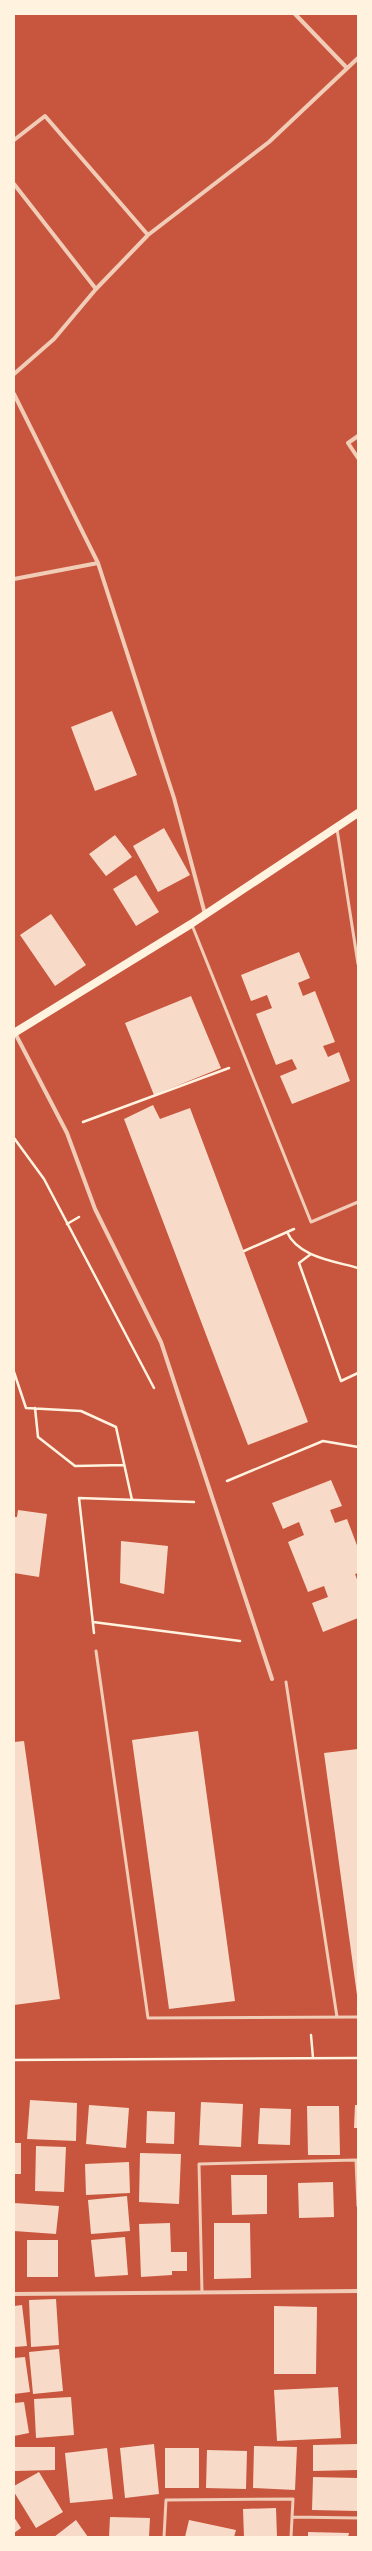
<svg xmlns="http://www.w3.org/2000/svg" width="372" height="2551" font-family="Lato,sans-serif">
<style>
.building{fill:#f7dbc8}
.lines{fill:none;stroke-linecap:round;stroke-linejoin:round}
.path{stroke:#fff3e0;stroke-width:2.5}
.service{stroke:#f1ccb7;stroke-width:3}
.minor{stroke:#f1ccb7;stroke-width:4}
.secondary{stroke:#fff3e0;stroke-width:8}
</style>
<rect width="100%" height="100%" fill="#c8553d"/>
<!-- building -->
<path class="building" d="M112,711L137,775L95,791L71,727Z
M164,828L190,875L158,892L133,846Z
M115,835L132,857L106,876L89,854Z
M136,875L159,912L136,926L113,889Z
M51,914L86,965L55,986L20,935Z
M299,952L310,978L298,983L303,996L315,991L335,1042L323,1046L328,1057L339,1052L350,1081L292,1104L280,1076L297,1069L292,1059L276,1065L256,1014L272,1008L267,995L251,1001L241,975Z
M191,996L221,1068L154,1095L125,1023Z
M153,1105L160,1119L190,1108L308,1422L248,1445L124,1119Z
M331,1480L342,1506L330,1510L335,1523L347,1519L358,1548V1573L355,1574L358,1582V1618L323,1632L312,1603L328,1597L324,1586L308,1592L288,1542L304,1535L299,1522L283,1529L272,1503Z
M18,1510L47,1514L39,1577L14,1573V1517H17Z
M121,1541L168,1546L164,1594L120,1583Z
M198,1731L235,2001L169,2009L132,1740Z
M24,1741L60,1999L14,2005V1742Z
M358,1749V1995H357L324,1753Z
M30,2100L77,2103L76,2141L27,2139Z
M201,2102L243,2104L241,2147L199,2145Z
M89,2105L129,2108L126,2148L86,2144Z
M355,2105H358V2128H354Z
M307,2106H339L340,2155H308Z
M260,2108L291,2109L290,2145L258,2144Z
M147,2111L175,2112L174,2144L146,2143Z
M14,2143H21V2174H14Z
M36,2146L66,2147L64,2192L35,2191Z
M140,2153L181,2154L179,2204L139,2202Z
M129,2162L130,2193L86,2195L85,2164Z
M231,2175H267V2214L232,2215Z
M333,2182L334,2217L299,2218L298,2183Z
M127,2196L130,2231L91,2234L88,2200Z
M14,2203L59,2206L56,2234L14,2231Z
M170,2223L171,2252H187V2271H172V2275L141,2277L139,2224Z
M214,2223H250L251,2278L214,2279Z
M125,2237L128,2275L95,2277L91,2240Z
M27,2240H58V2277H27Z
M56,2299L59,2345L31,2347L29,2300Z
M22,2305L27,2346L14,2347V2306Z
M274,2306L317,2307L316,2374H274Z
M59,2349L63,2391L33,2394L29,2352Z
M25,2357L30,2392L14,2394V2358Z
M338,2387L341,2438L277,2441L274,2390Z
M71,2397L74,2435L36,2438L34,2399Z
M24,2402L29,2433L14,2436V2403Z
M154,2444L159,2494L125,2498L120,2448Z
M358,2444V2470L313,2471V2445Z
M254,2446L297,2447L295,2490L253,2488Z
M14,2447H55V2470L14,2471Z
M107,2448L113,2499L70,2503L65,2453Z
M165,2448H199V2488H165Z
M207,2450L247,2451L246,2489L206,2488Z
M39,2472L63,2512L36,2528L14,2492V2486Z
M313,2477L358,2478V2511L312,2510Z
M276,2508L277,2537H244L243,2509Z
M14,2517L21,2528L14,2533Z
M110,2517L150,2518L149,2537H109Z
M76,2520L88,2537H54Z
M189,2520L236,2530L234,2537H185Z
M308,2532L349,2533L348,2537H308Z"/>
<g class="lines">
<!-- path -->
<path class="path" d="M83,1122L229,1068
M14,1138L44,1179L154,1388
M67,1224L79,1217
M287,1232C298,1257 334,1261 358,1268
M244,1251L294,1229
M311,1254L299,1263L341,1381L358,1373
M14,1372L26,1408L81,1411L116,1427L132,1500
M35,1408L38,1437L75,1466L124,1465
M227,1481L323,1441L358,1447
M93,1622L240,1641
M94,1633L79,1498L194,1502
M311,2035L313,2058
M14,2060L358,2058"/>
<!-- service -->
<path class="service" d="M337,829L358,964
M192,925L311,1222L358,1202
M96,1651L148,2018L358,2017
M286,1682L337,2017
M202,2292L199,2164L356,2160L358,2206
M292,2517L358,2518
M164,2537L166,2500L293,2499L291,2537"/>
<!-- minor -->
<path class="minor" d="M295,14L347,68
M14,140L45,116L148,235
M14,184L96,289
M14,374L54,339L96,289L148,235L269,142L358,58
M14,394L98,563L174,798L205,914
M358,436L348,443L358,458
M14,579L98,563
M15,1033L67,1133L95,1209L161,1342L272,1679
M14,2294L358,2291"/>
<!-- secondary -->
<path class="secondary" d="M14,1033L191,924L358,813"/>
</g>
<!-- border -->
<rect width="372" height="2551" fill="none" stroke="#fff3e0" stroke-width="30"/>
</svg>
